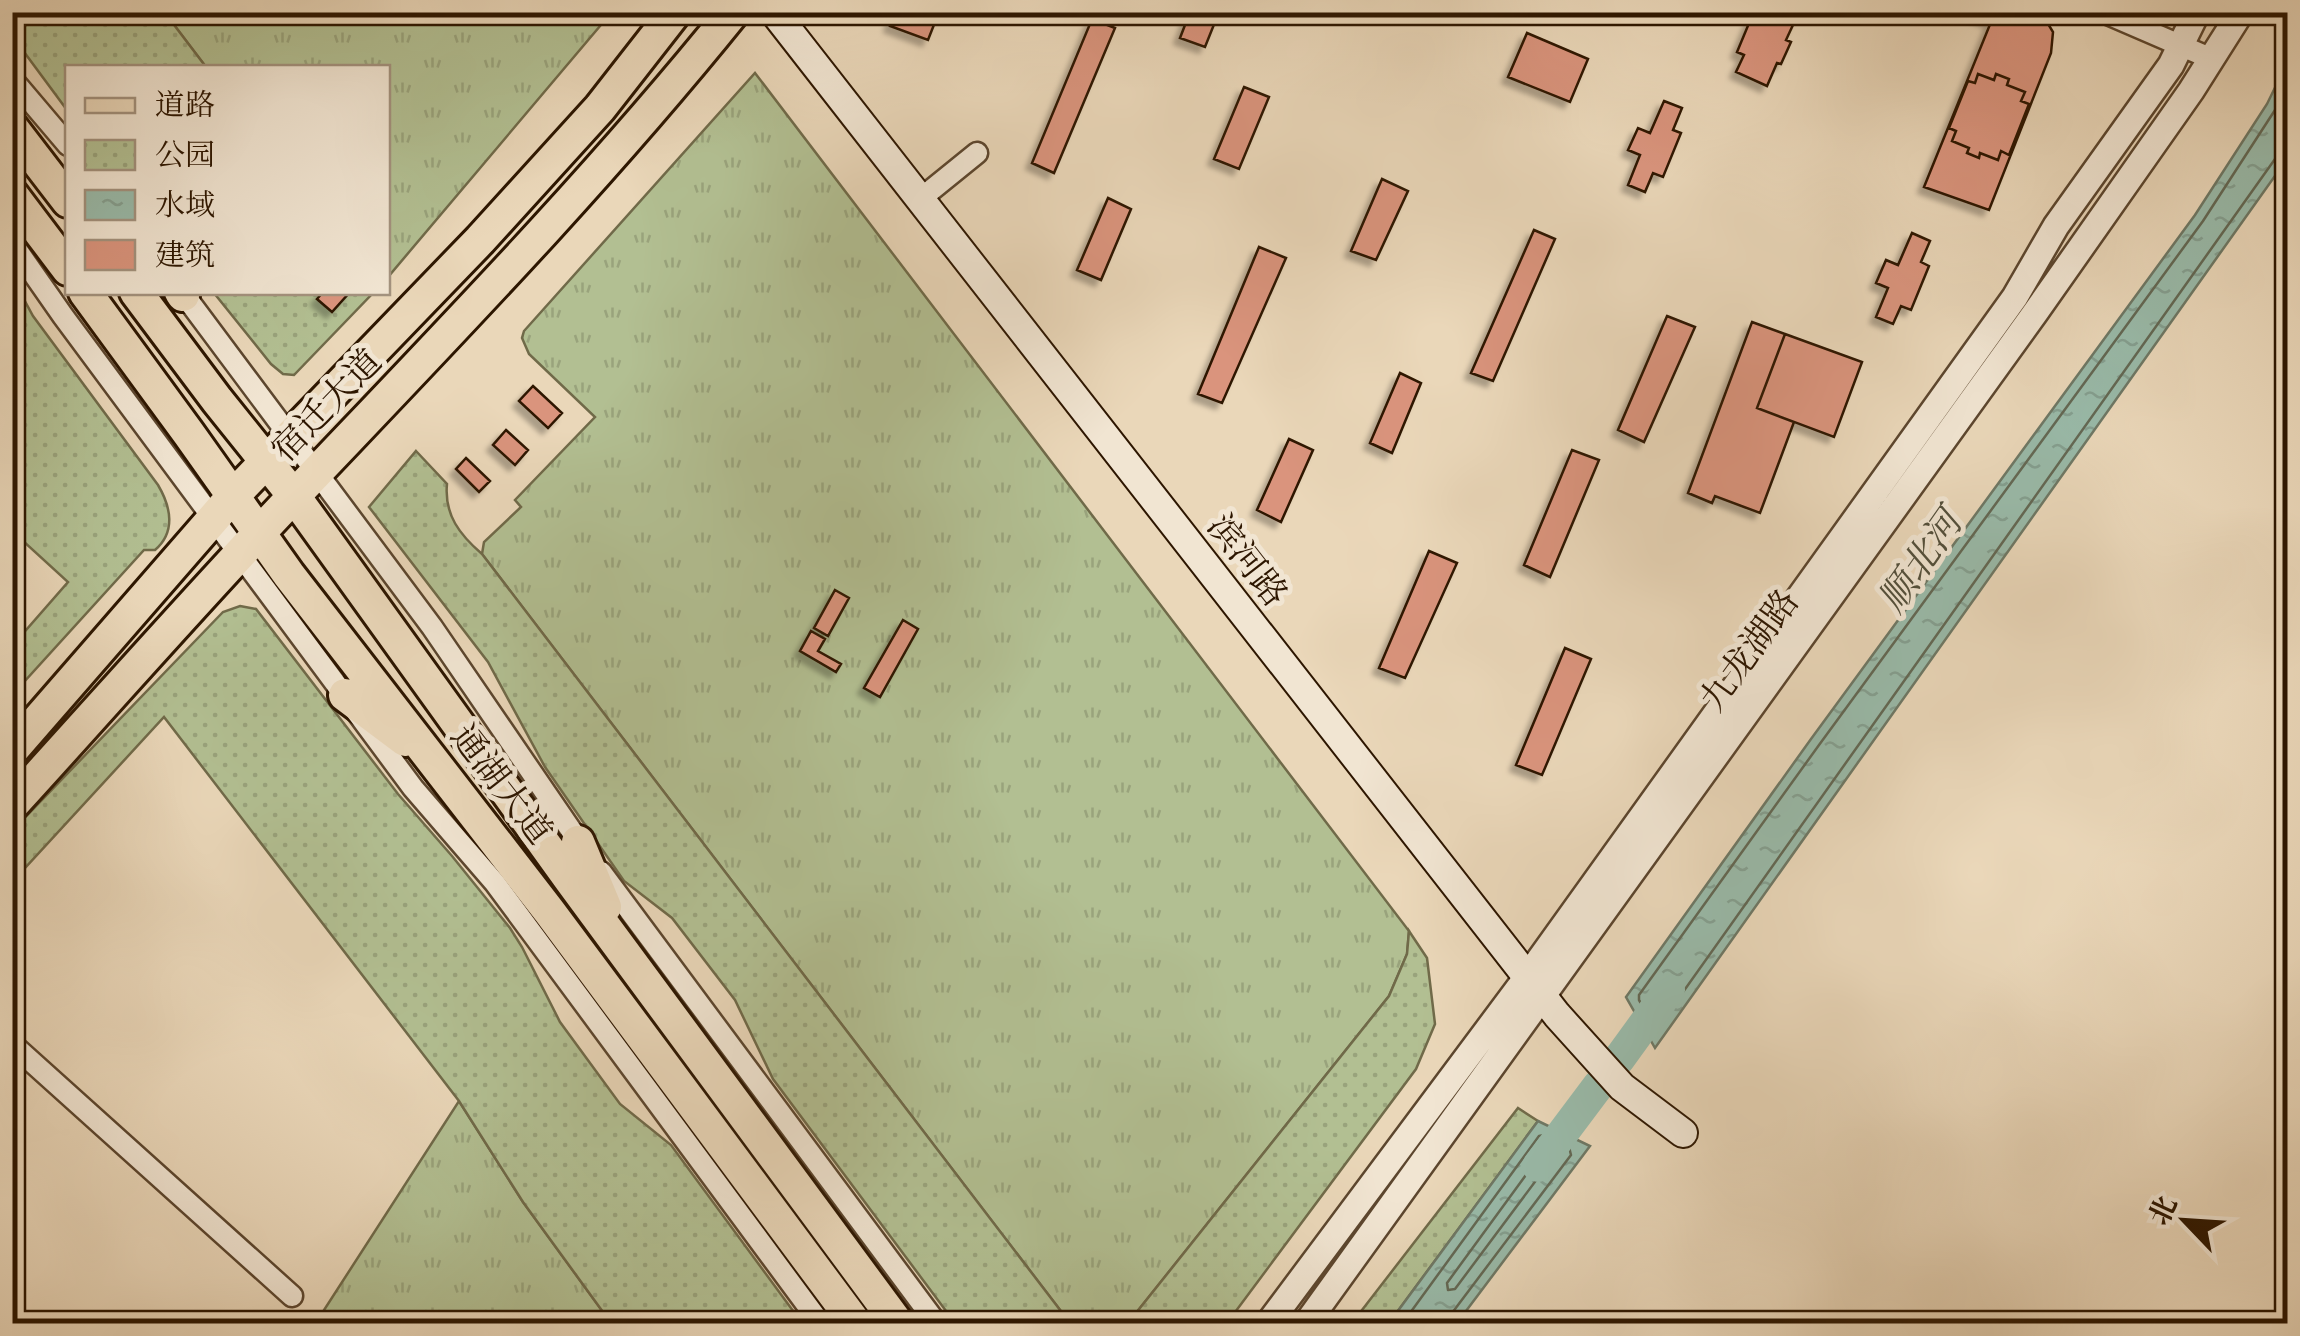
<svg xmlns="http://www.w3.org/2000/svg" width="2300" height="1336" font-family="Alegreya,'Noto Serif SC',serif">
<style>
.grass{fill:url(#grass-tufts);stroke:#706a49;stroke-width:2.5}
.park{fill:url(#park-dots);stroke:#706a49;stroke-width:2.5}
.water{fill:url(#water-ripples);stroke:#6e7865;stroke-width:2.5}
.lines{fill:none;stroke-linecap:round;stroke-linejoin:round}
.shore{stroke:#636854;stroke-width:2.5}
.river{stroke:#99baa9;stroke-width:32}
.building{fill:#da947d;stroke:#2d1600;stroke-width:2.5;filter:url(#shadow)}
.minor-casing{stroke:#5c462e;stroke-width:25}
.tertiary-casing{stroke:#5c462e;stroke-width:30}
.secondary-casing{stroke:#2d1600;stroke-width:32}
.primary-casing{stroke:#2d1600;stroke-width:38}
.minor{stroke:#f1e5d2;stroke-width:20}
.tertiary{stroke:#f1e5d2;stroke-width:25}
.secondary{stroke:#f1e5d2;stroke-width:28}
.primary{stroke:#ead7b9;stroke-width:32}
.labels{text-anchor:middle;stroke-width:10;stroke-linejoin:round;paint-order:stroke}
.street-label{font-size:35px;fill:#2d1600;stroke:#f1e5d2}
.water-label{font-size:38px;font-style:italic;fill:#534f3b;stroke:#f1e5d2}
</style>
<defs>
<pattern id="grass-tufts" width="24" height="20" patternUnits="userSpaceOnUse" patternTransform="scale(2.5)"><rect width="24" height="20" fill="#b2bf92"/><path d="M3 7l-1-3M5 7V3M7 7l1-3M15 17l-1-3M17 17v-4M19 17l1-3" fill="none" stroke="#99a37c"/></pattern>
<pattern id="park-dots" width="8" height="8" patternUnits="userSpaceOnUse" patternTransform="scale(2.5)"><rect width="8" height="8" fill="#b2bf92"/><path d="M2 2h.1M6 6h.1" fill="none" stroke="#99a37c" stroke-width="1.8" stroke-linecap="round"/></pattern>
<pattern id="water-ripples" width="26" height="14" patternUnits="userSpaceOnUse" patternTransform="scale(2.5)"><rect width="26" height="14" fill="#99baa9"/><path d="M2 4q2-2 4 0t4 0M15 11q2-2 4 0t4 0" fill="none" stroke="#849f90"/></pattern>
<filter id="shadow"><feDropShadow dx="-6" dy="6" stdDeviation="2.5" flood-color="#0004"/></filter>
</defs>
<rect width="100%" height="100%" fill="#ead7b9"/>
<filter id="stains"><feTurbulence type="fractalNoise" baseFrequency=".002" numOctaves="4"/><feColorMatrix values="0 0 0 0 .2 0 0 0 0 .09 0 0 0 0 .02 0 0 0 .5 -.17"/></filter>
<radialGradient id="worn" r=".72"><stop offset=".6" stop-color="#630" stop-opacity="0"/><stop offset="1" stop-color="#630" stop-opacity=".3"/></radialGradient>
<!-- grass -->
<path class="grass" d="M165,13H611L388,277V68L206,67Z
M755,73L1409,931L1407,954L1389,996L1128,1323H1070L482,554L484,542L521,507L515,500L595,417L529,354L522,338L524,331Z
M459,1101L523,1202L611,1323L315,1324Z"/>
<!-- park -->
<path class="park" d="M13,12L165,13L206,67L68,68L67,110L13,37Z
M13,279L33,316L158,485C171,507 176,532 155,550H144L13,694V645L68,582L23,541L13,528Z
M214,293H373L294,375L283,374L271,364Z
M416,451L447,484C444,515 460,535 482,554L1070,1323H955L773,1079L735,1000L672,918L624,881L545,767L488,662L369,507Z
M240,606L256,609L398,794L452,856L510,928L522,947L560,1022L620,1104L671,1145L802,1323H611L523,1202L459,1101L164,717L13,881V830L223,612Z
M1409,931L1427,958L1435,1024L1416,1069L1227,1323H1128L1389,996L1407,954Z
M1518,1108L1538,1121L1389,1323H1352Z"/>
<!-- water -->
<path class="water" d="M2287,63V159L1655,1048L1626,997L1811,739L2195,215L2267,104Z
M1538,1121L1590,1146L1457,1323H1389Z"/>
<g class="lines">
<!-- shore -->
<path class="shore" d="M2288,86L2275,110L2203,221L1819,745L1639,995V1000L1653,1024L1661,1023L2275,159L2280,155L2288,154
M1546,1150L1552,1154V1159L1455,1289L1448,1290L1447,1283L1542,1153Z
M1402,1324L1539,1136L1544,1135L1569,1147L1571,1155L1452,1313L1450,1324"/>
<!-- river -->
<path class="river" d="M1619,1059L1669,990
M1538,1166L1598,1086"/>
</g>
<!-- building -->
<path class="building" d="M895,12H939L928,40L890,26Z
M1190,12H1219L1205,47L1180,38Z
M1760,12H1799L1786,40L1791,42L1781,64L1777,63L1767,86L1736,72L1744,55L1737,52L1752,16L1757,19Z
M1968,12H2041L2053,32L2051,53L1989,210L1924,187L1991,22Z
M1092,19L1115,28L1054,173L1032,163Z
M1527,33L1588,59L1570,102L1508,77Z
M1978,74L1994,80L1996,74L2009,79L2007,85L2025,92L2021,101L2029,104L2009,155L2001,151L1998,160L1980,153L1979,158L1967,153L1969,148L1952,141L1956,131L1949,128L1968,81L1975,83Z
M1244,87L1269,97L1239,169L1214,159Z
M1664,101L1682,108L1673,130L1681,133L1663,177L1653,173L1645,192L1628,185L1640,155L1628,150L1638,128L1650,133Z
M1382,179L1408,191L1376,260L1351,251Z
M1108,198L1131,209L1101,280L1077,270Z
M1534,230L1555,239L1493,381L1471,373Z
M1912,233L1930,241L1921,262L1929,266L1911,310L1901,306L1893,324L1876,317L1888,288L1876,283L1886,260L1898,265Z
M1259,247L1286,258L1222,403L1198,394Z
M323,292H350L332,312L317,299Z
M1667,316L1695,327L1644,442L1618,430Z
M1752,322L1785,334L1757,408L1794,422L1760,513L1715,496L1712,503L1688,493Z
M1785,334L1862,362L1834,437L1757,408Z
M1400,373L1421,383L1392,453L1370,443Z
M533,386L562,413L548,428L519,401Z
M506,430L528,450L515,465L493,445Z
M1289,439L1313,450L1281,522L1257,510Z
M1572,450L1599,460L1550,577L1524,565Z
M466,458L490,481L479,492L456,469Z
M1429,551L1457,563L1405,678L1379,668Z
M835,590L849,598L828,636L814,628Z
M903,620L918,629L880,697L864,688Z
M811,631L825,639L818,651L841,664L836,672L800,651Z
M1565,648L1591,659L1542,775L1516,765Z"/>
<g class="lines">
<defs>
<path id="minor" d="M2103,12L2212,59
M12,79L68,145
M919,200L977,153
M12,243L63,316L413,788L495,883L821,1324
M182,292L432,627L584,849
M601,872L937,1324
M12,1044L292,1296"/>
<path id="tertiary" d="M1268,1324L1527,977L2015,297L2056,226L2171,65L2197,12
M1306,1324L2035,313L2191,91L2241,12"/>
<path id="secondary" d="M774,12L1557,1015L1622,1087L1683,1133"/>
<path id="primary" d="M12,128L68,201
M12,195L68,269
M85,292L189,434L289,575L549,911L856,1324
M136,292L217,400L294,496L571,881L898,1324
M181,292L183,295
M345,695L405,740
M12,750L233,496L480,240L600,108L675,12
M12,805C106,702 198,597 294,496C444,338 596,182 733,12
M578,842L605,907"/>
</defs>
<!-- minor casing -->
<use href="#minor" class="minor-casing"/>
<!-- tertiary casing -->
<use href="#tertiary" class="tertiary-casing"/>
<!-- secondary casing -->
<use href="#secondary" class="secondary-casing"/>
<!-- primary casing -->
<use href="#primary" class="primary-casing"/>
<!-- minor -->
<use href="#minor" class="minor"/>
<!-- tertiary -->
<use href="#tertiary" class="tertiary"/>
<!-- secondary -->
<use href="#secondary" class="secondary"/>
<!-- primary -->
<use href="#primary" class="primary"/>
</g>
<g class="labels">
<!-- street labels -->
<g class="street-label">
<text transform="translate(326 405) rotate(-46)" y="12">宿迁大道</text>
<text transform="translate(1248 560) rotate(52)" y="12">滨河路</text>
<text transform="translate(1749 650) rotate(-54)" y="12">九龙湖路</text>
<text transform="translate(502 784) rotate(52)" y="12">通湖大道</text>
</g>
<!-- water labels -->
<g class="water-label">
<text transform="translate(1920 561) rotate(-55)" y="13">顺北河</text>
</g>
</g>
<!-- margin -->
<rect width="2300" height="1336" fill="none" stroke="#ead7b9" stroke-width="50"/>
<rect x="15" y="15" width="2270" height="1306" fill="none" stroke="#2d1600" stroke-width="5"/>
<rect x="25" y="25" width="2250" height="1286" fill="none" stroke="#2d1600" stroke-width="2.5"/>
<!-- legend -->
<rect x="65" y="65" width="325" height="230" fill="#f1e5d2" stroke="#a3927e" stroke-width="2.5"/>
<rect x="85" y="98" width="50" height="15" fill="#ead7b9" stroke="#a3927e" stroke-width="2.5"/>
<text x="155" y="115" font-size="30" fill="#2d1600">道路</text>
<rect x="85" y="140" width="50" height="30" fill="url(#park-dots)" stroke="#a3927e" stroke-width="2.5"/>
<text x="155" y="165" font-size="30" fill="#2d1600">公园</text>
<rect x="85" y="190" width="50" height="30" fill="url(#water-ripples)" stroke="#a3927e" stroke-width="2.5"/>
<text x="155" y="215" font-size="30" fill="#2d1600">水域</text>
<rect x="85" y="240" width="50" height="30" fill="#da947d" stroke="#a3927e" stroke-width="2.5"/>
<text x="155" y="265" font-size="30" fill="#2d1600">建筑</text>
<!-- north arrow -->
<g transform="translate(2185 1221) rotate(295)" stroke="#f1e5d2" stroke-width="8" paint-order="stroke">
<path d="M0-8L18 38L0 25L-18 38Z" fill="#2d1600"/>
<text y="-15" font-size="28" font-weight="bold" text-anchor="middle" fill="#2d1600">北</text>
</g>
<rect width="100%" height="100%" filter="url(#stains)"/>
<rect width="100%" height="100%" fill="url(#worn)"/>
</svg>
